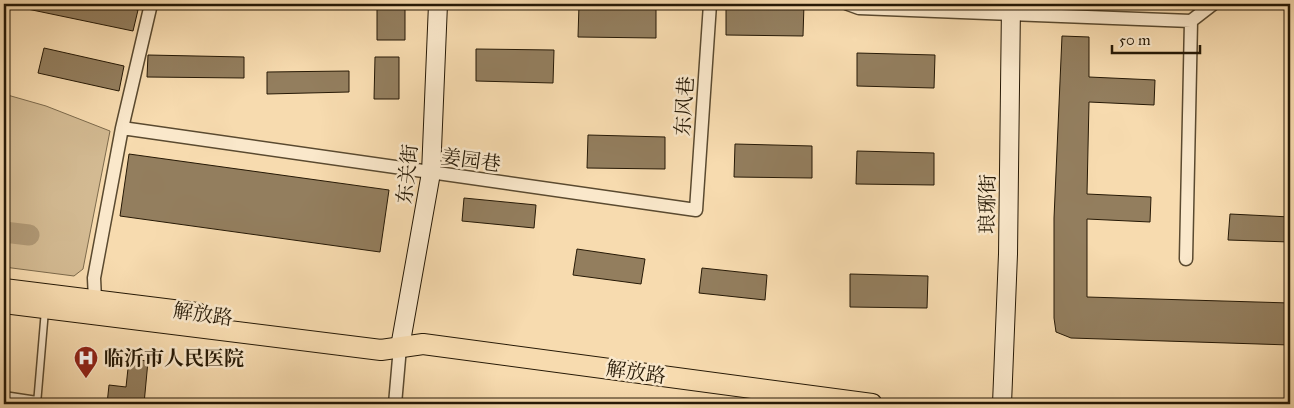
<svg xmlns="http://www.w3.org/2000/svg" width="1294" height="408" font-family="'IM FELL Great Primer','Noto Serif SC',serif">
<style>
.green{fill:#d3ba92;stroke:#7c6a4c}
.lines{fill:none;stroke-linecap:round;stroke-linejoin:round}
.river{stroke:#b09976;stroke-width:21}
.building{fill:#937e5e;stroke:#261906}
.lane-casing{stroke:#5a4a30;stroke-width:9}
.street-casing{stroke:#5a4a30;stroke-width:15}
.secondary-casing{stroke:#261906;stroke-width:20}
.primary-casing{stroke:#261906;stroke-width:22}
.lane{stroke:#fae8cb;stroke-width:6}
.street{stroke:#fae8cb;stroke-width:12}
.secondary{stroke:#fae8cb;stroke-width:18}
.primary{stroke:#f7dbaf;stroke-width:20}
.labels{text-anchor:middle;stroke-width:5;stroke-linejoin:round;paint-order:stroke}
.street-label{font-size:20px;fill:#261906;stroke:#fae8cb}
.poi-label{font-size:20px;font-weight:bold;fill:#261906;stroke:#fae8cb;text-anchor:start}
</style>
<rect width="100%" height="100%" fill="#f7dbaf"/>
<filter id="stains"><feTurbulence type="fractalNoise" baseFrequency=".004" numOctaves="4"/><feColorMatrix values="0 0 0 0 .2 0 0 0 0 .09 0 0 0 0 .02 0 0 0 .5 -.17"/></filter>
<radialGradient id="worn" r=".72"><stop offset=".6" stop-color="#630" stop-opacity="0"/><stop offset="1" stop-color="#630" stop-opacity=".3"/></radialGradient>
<!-- green -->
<path class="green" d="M4,94L46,106L110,131L83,269L74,276L4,267Z"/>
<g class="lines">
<!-- river -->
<path class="river" d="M4,232L29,235"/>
</g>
<!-- building -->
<path class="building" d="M13,4H109L138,10L133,31L13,6Z
M176,4H250V5Z
M377,4H405V40H377Z
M579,4L656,6V38L578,37Z
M726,4H804L803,36L726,35Z
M1062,36L1089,37V77L1155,80L1154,105L1089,102L1087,194L1151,197L1150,222L1087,219V297L1290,303V345L1071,338L1056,332L1054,318V218Z
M44,48L124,66L119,91L38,73Z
M476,49L554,50L553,83L476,81Z
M857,53L935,55L934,88L857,86Z
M148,55L244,57V78L147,77Z
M375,57H399V99H374Z
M349,71V92L267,94V72Z
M588,135L665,137V169L587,168Z
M735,144L812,146V178L734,177Z
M857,151L934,153V185L856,184Z
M129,154L389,190L380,252L120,216Z
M464,198L536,205L534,228L462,221Z
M1230,214L1290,217V242L1228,240Z
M577,249L645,259L641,284L573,275Z
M702,268L767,275L765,300L699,293Z
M850,274L928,276L927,308L850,307Z
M129,359L148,361L144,404H107L109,385L126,387Z"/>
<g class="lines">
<defs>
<path id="lane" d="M4,395L37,400
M37,404L45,310"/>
<path id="street" d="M848,4L859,8L1191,21
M122,128L696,210L710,4
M1186,259L1191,21L1213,4
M95,300L94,278L122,128L151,4
M395,404L400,347"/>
<path id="secondary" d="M400,347L431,173L438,4
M1002,404L1008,254L1011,4"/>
<path id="primary" d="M4,289L197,313
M4,303L381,350L423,344L872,404"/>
</defs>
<!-- lane casing -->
<use href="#lane" class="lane-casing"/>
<!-- street casing -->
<use href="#street" class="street-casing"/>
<!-- secondary casing -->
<use href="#secondary" class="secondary-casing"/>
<!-- primary casing -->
<use href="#primary" class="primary-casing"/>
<!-- lane -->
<use href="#lane" class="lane"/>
<!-- street -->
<use href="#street" class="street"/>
<!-- secondary -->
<use href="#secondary" class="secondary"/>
<!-- primary -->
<use href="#primary" class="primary"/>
</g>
<!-- icons -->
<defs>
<symbol id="hospital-pin" viewBox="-11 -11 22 30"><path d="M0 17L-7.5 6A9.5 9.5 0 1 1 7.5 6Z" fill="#8f2418" stroke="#fae8cb"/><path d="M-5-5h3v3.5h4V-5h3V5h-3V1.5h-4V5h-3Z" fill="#fff"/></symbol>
</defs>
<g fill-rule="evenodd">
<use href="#hospital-pin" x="72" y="344" width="28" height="38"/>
</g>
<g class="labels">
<!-- street labels -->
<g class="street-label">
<text transform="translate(684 106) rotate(-86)" y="7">东风巷</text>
<text transform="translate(471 160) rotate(8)" y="7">姜园巷</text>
<text transform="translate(407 174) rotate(-84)" y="7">东关街</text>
<text transform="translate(987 204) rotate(-89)" y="7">琅琊街</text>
<text transform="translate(203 314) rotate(8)" y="7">解放路</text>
<text transform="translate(636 372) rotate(8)" y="7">解放路</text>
</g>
<!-- poi labels -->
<g class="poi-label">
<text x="104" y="365">临沂市人民医院</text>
</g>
</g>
<!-- margin -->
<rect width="1294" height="408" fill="none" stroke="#f7dbaf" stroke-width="20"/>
<rect x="5" y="5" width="1284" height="398" fill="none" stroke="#261906" stroke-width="2.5"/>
<rect x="10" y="10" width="1274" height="388" fill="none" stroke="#261906"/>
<!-- scale -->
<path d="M1112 45v8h88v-8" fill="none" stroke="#261906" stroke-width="2.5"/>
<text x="1119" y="45" font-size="15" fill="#261906" stroke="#fae8cb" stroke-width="4" paint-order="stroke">50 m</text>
<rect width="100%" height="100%" filter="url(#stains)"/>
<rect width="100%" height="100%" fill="url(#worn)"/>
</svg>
